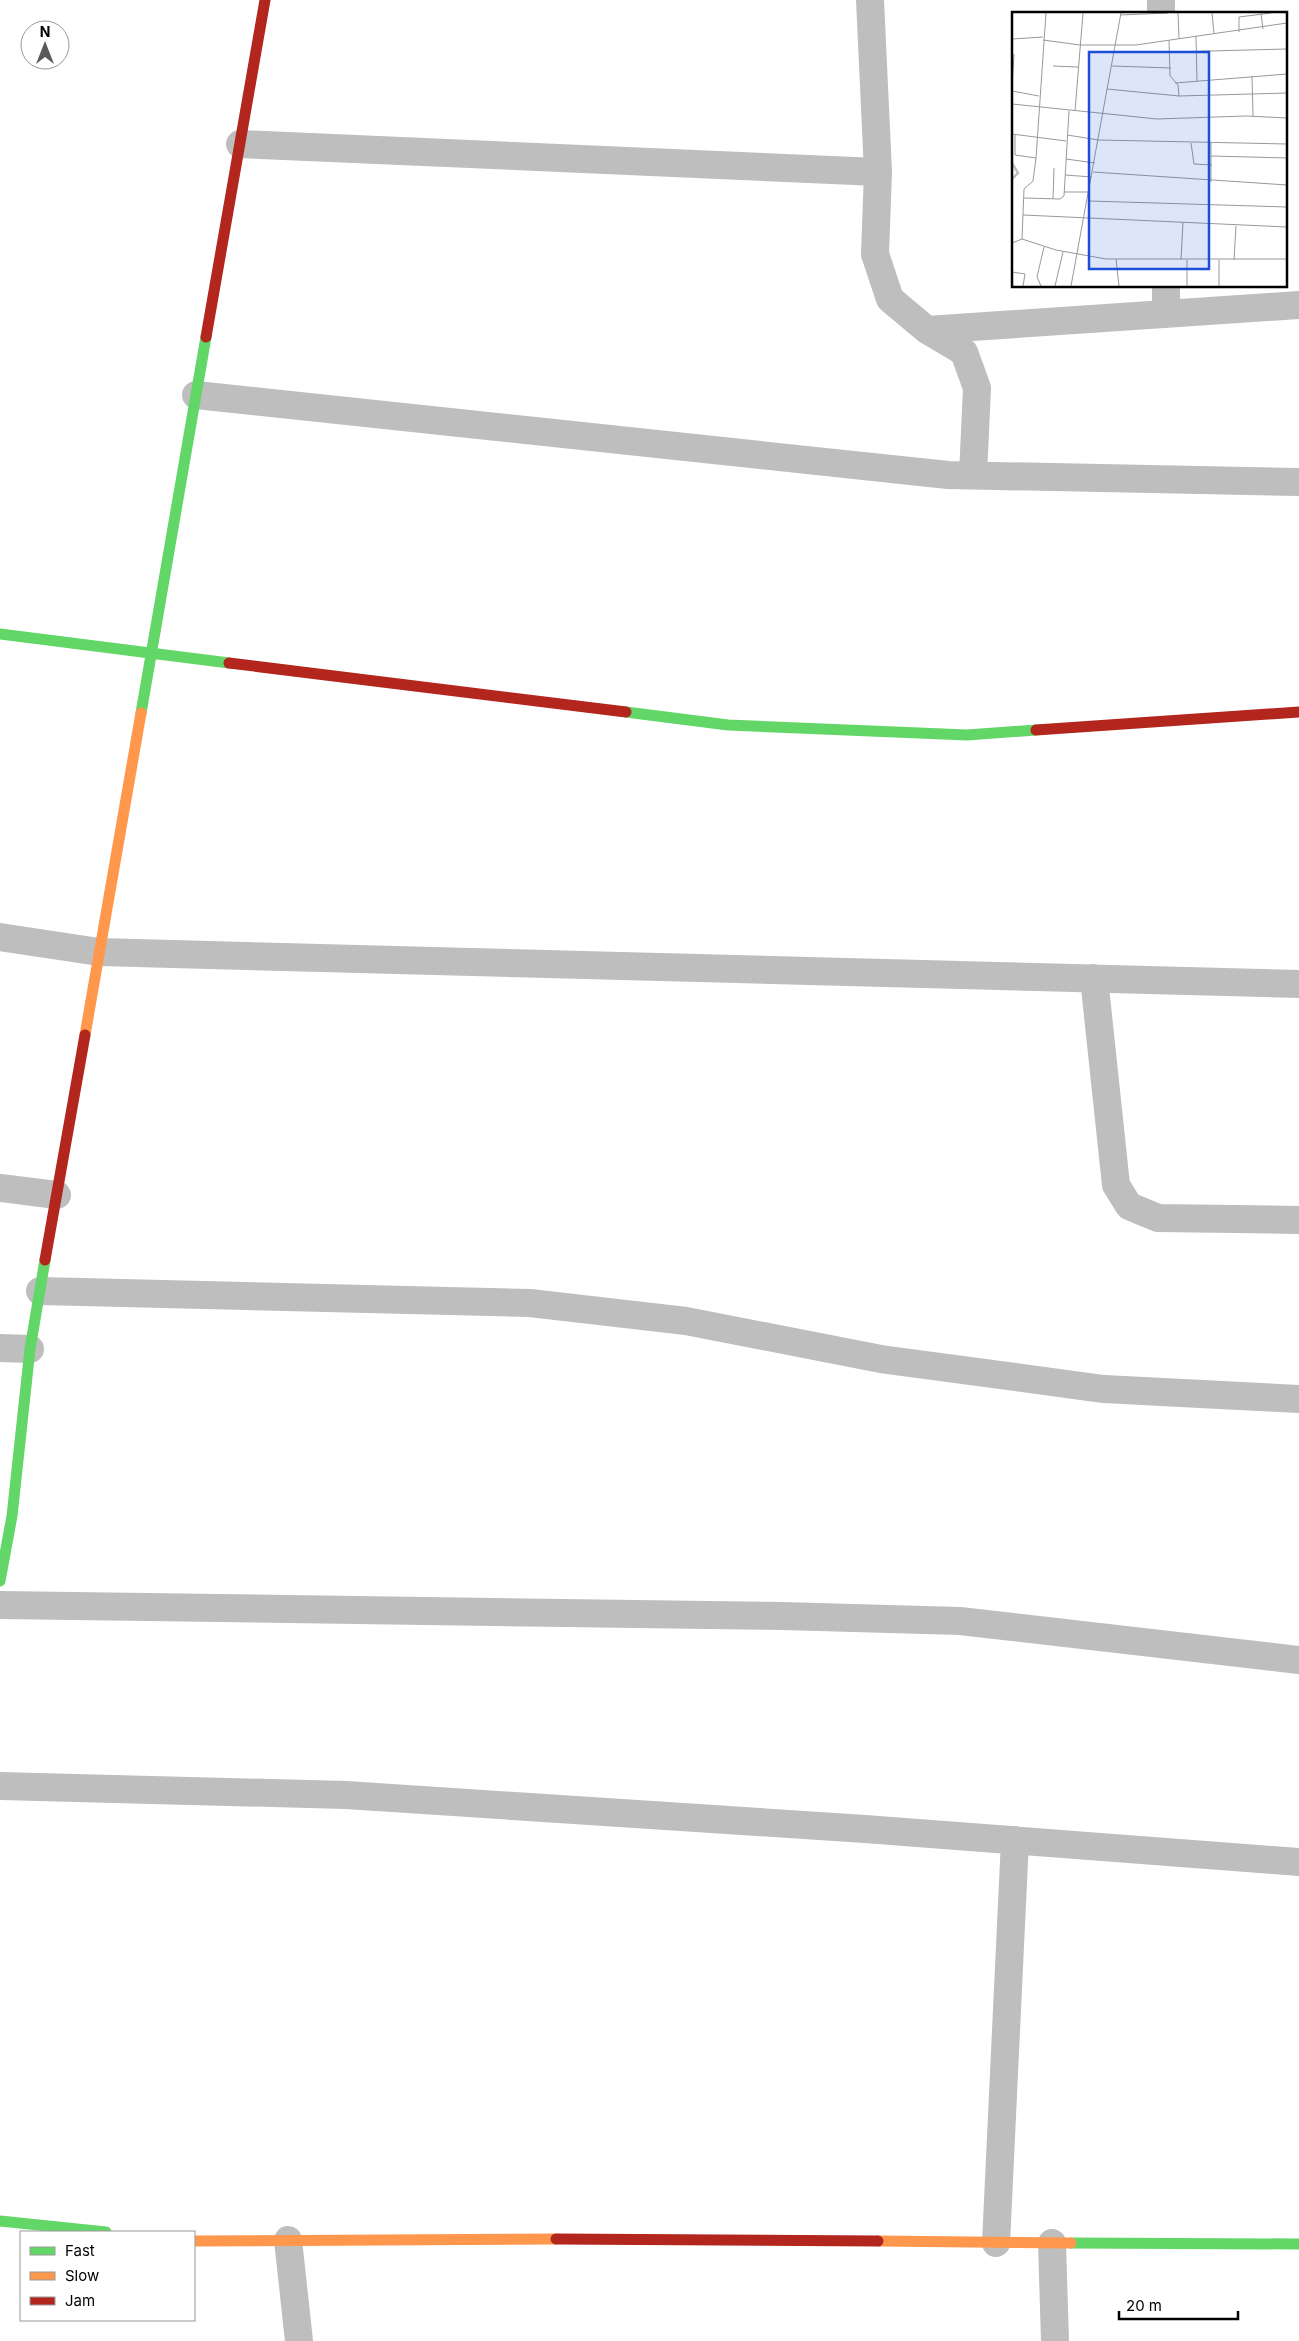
<svg xmlns="http://www.w3.org/2000/svg" width="1299" height="2341" font-family="Inter,sans-serif">
<style>
.lines{fill:none;stroke-linecap:round;stroke-linejoin:round}
.street{stroke:#bebebe;stroke-width:28}
.fast{stroke:#63d668;stroke-width:11}
.slow{stroke:#ff974d;stroke-width:11}
.jam{stroke:#b3261e;stroke-width:11}
.inset-river{fill:none;stroke:#bfbfbf;stroke-width:2.5}
.inset-road{fill:none;stroke:#999;stroke-width:1}
.view{fill:#1d4ed8;fill-opacity:0.15;stroke:#1d4ed8;stroke-width:2.5}
.inset-edge{fill:none;stroke:#000;stroke-width:2.5}
</style>
<rect width="100%" height="100%" fill="#fff"/>
<g class="lines">
<!-- street -->
<path class="street" d="M870,0L878,172L875,254L890,299L927,330L964,352L977,388L973,475
M1161,0V14
M240,144L878,172
M1166,286V314
M927,330L1299,305
M196,395L948,475L1299,482
M0,937L99,952L1299,984
M1094,978L1116,1185L1129,1206L1158,1218L1299,1220
M0,1188L57,1195
M40,1291L530,1303L686,1321L881,1359L1104,1389L1299,1399
M0,1348L30,1349
M0,1605L783,1616L960,1621L1299,1660
M0,1786L346,1795L865,1829L1299,1862
M288,2240L299,2341
M996,2243L1015,1840
M1052,2243L1055,2341"/>
<!-- fast -->
<path class="fast" d="M0,634L229,663
M626,712L728,725L967,735L1036,730
M141,713L206,337
M0,1581L12,1516L30,1349L45,1260
M0,2221L106,2232
M1071,2243L1299,2244"/>
<!-- slow -->
<path class="slow" d="M85,1035L141,713
M194,2241L556,2239
M878,2241L1071,2243"/>
<!-- jam -->
<path class="jam" d="M206,337L265,0
M229,663L626,712
M1036,730L1299,712
M45,1260L85,1035
M556,2239L878,2241"/>
</g>
<!-- overview -->
<g transform="translate(1012 12)">
<rect width="275" height="275" fill="#fff"/>
<path class="inset-river" d="M0,151L6,161L0,167"/>
<path class="inset-road" d="M166,1L167,27M200,1L202,22M249,1L251,17M108,3L156,1M227,20V5L259,1M184,24L185,69M0,27L31,25M31,28L68,33H124L275,11M157,28L158,64L166,73L167,84M158,40L275,37M41,54L66,55M100,54L159,56M240,64L241,104M163,71L275,62M0,75L2,42M95,77L167,84L275,81M0,79L27,84M0,92L145,107L234,104L275,106M63,99L71,1M0,122L54,129M3,123V143L24,146M55,123L87,128L275,132M179,131L182,152L200,153M199,144L275,146M54,147L83,151M81,160L275,173M53,163L80,165M199,170V131M52,180H78M12,186L48,187L52,184L57,99M41,187L42,156M77,189L275,195M11,203L275,215M10,227L12,177L21,169L24,146L34,1M0,231L10,227L44,238L94,247H275M104,247L107,274M169,248L171,210M175,248V274M207,248V274M222,248L224,214M0,260L13,262L11,274M29,274L25,265L32,235M43,274L51,240M59,274L109,1"/>
<path class="view" d="M77,40H197V257H77Z"/>
<rect width="275" height="275" class="inset-edge"/>
</g>
<!-- legend -->
<rect x="20" y="2231" width="175" height="90" fill="#ffffff" stroke="#999999"/>
<rect x="30" y="2247" width="25" height="8" fill="#63d668" stroke="#999999"/>
<text x="65" y="2256" font-size="15" fill="#000000">Fast</text>
<rect x="30" y="2272" width="25" height="8" fill="#ff974d" stroke="#999999"/>
<text x="65" y="2281" font-size="15" fill="#000000">Slow</text>
<rect x="30" y="2297" width="25" height="8" fill="#b3261e" stroke="#999999"/>
<text x="65" y="2306" font-size="15" fill="#000000">Jam</text>
<!-- north arrow -->
<g transform="translate(45 45)"><circle r="24" fill="#ffffff" stroke="#999999"/>
<path d="M0-4L9 19L0 12L-9 19Z" fill="#595959"/>
<text y="-8" font-size="14" font-weight="bold" text-anchor="middle" fill="#000000">N</text>
</g>
<!-- scale -->
<path d="M1119 2311v8h119v-8" fill="none" stroke="#000000" stroke-width="2.5"/>
<text x="1126" y="2311" font-size="15" fill="#000000" stroke="#ffffff" stroke-width="4" paint-order="stroke">20 m</text>
</svg>
